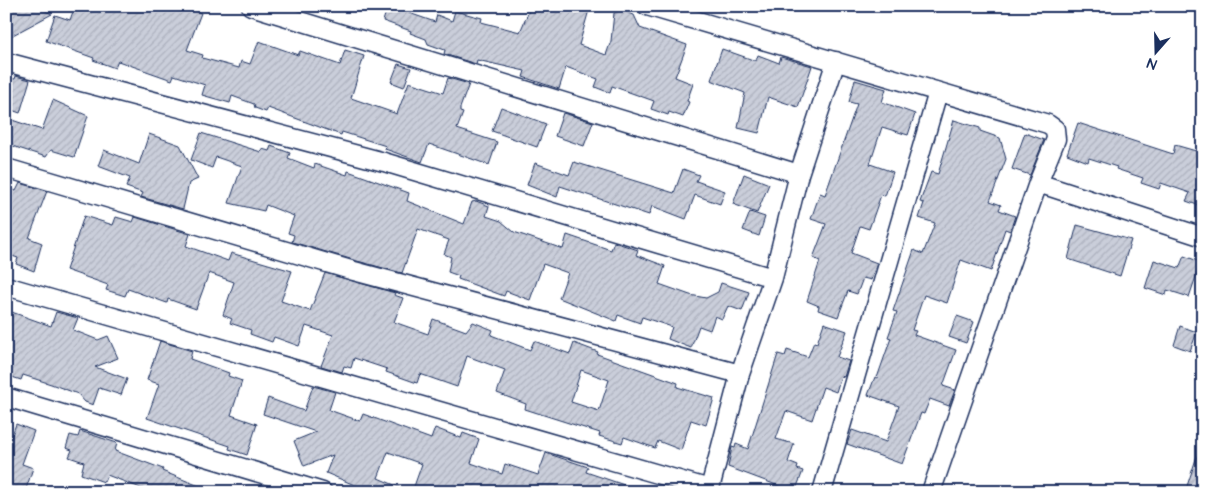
<svg xmlns="http://www.w3.org/2000/svg" width="1209" height="498" font-family="'Architects Daughter',sans-serif">
<style>
.building{fill:url(#building-hatch);stroke:#1b2f5e;fill-rule:evenodd}
.lines{fill:none;stroke-linecap:round;stroke-linejoin:round}
.minor-casing{stroke:#1b2f5e;stroke-width:21}
.minor{stroke:#fff;stroke-width:18}
</style>
<defs>
<pattern id="building-hatch" width="6" height="6" patternUnits="userSpaceOnUse" patternTransform="scale(1.25)"><rect width="6" height="6" fill="#caceda"/><path d="M-1 1l2-2M0 6l6-6M5 7l2-2" fill="none" stroke="#adb1be"/></pattern>
</defs>
<rect width="100%" height="100%" fill="#fff"/>
<filter id="ink" filterUnits="userSpaceOnUse"><feTurbulence type="fractalNoise" baseFrequency=".02" numOctaves="2"/><feDisplacementMap in="SourceGraphic" scale="10" xChannelSelector="R" yChannelSelector="G"/><feConvolveMatrix kernelMatrix="1 2 1 2 8 2 1 2 1" color-interpolation-filters="sRGB"/></filter>
<g filter="url(#ink)">
<!-- building -->
<path class="building" d="M6,6H42L41,9L52,14L11,36L6,28Z
M75,6H184L201,13L187,50L203,55L202,58L239,68L241,61L250,64L259,41L298,55L300,51L340,65L345,50L364,56L351,98L397,114L409,82L443,93L448,78L469,84L460,108V112L463,113L457,129L497,142L489,165L429,144L422,162L385,149L386,146L342,132L341,135L268,108L266,112L255,108L254,104L232,96L230,103L202,95L205,85L174,75L172,80L118,61L115,68L93,60L94,58L46,41L55,15L70,20Z
M388,6H408L406,12L435,22L437,15L452,21L455,11L482,18L481,22L520,32L531,6H577L589,10L579,45L606,55L611,41L614,13L620,10L634,15L640,28L687,45L675,77L693,84L687,101L689,102L683,117L669,112L668,115L651,109L654,101L612,86L610,93L595,87L598,79L566,67L559,89L523,77L525,71L477,60L476,64L444,54L445,50L428,44L426,39L410,33L411,31L383,21Z
M722,49L756,61L758,55L779,63L781,57L812,66L798,107L768,97L759,133L738,128L745,93L711,80Z
M398,64L411,68L404,87L391,82Z
M16,76L30,80L20,113L6,108V78L15,79Z
M855,80L886,89L882,102L915,114L908,135L882,127L870,164L893,172L885,196L881,195L869,229L860,226L851,253L877,263L871,280L863,278L857,294L848,291L838,317L818,310L819,306L807,301L820,261L813,258L826,224L811,219L820,193L825,195L857,104L849,102Z
M53,100L88,116L74,157L51,150L46,157L6,144V118L42,130Z
M501,107L546,124L537,147L492,131Z
M563,113L593,122L584,146L555,136Z
M954,120L980,128V131L1000,138L1006,159L990,201L1001,205L999,210L1015,216L1010,231L1005,229L991,271L961,260L947,303L924,295L912,330L916,331L914,335L956,350L943,386L955,390L949,406L930,399L924,414L921,413L902,464L847,444L852,430L886,442L899,406L868,395L875,377L877,378L891,338L888,337L897,312L893,311L914,250L923,254L935,223L919,218L924,203L920,202L931,172L938,174Z
M1078,123L1173,154L1175,145L1203,153V207L1186,201L1190,193L1161,183L1159,189L1141,183L1143,178L1116,169L1117,167L1089,158L1088,162L1067,154Z
M201,133L261,152L262,149L269,151L271,146L290,153L288,158L314,168L315,164L347,175L348,171L362,176L409,193L407,201L464,224L472,202L476,201L489,206L486,216L501,221L514,232L563,249L567,235L611,250L614,242L638,250L636,255L665,266L659,284L690,295L706,298L718,292L721,283L749,292L742,311L728,306L722,319L715,316L710,330L699,326L691,348L668,339L672,327L642,317L640,323L618,315L616,321L559,298L568,273L543,264L530,300L506,291L504,296L458,279L459,276L448,272L451,257L444,254L449,240L418,229L402,273L357,261L292,242L294,235L288,233L294,216L266,205L264,211L229,203L242,166L216,157L212,168L191,160Z
M1025,133L1044,140L1030,175L1012,169Z
M149,134L180,145L198,179L189,183L183,209L141,197L143,193L126,187L130,178L98,166L104,150L139,164Z
M574,162L674,193L683,169L699,175L696,181L725,191L720,204L695,195L686,219L652,206L649,215L560,186L557,197L527,185L535,163L569,175Z
M744,174L769,184L757,213L733,204Z
M20,183L47,191L29,238L42,243L34,271L16,264L18,258L6,254V187L16,191Z
M750,212L765,217L759,236L743,230Z
M84,216L113,225L116,217L133,222L135,217L190,234L186,246L228,261L231,253L292,271L281,301L310,311L325,273L395,293L394,295L403,298L394,322L428,334L433,319L466,331L473,322L493,330L491,335L530,350L534,341L570,354L574,343L598,352L597,354L678,383L677,387L714,398L706,425L691,420L681,450L658,441L655,448L624,437L622,443L599,436L600,433L525,409L526,404L497,393L505,370L467,356L457,387L420,374L417,383L386,372L387,369L354,358L351,368L344,366L342,372L321,366L333,335L306,326L299,346L274,337L272,342L250,334L251,330L230,323L232,319L223,315L234,282L209,273L196,309L168,299L167,303L128,289L125,296L106,290L108,285L66,270ZM581,370L609,380L599,411L571,402Z
M1077,225L1131,240L1120,276L1068,259Z
M1184,256L1201,262L1189,297L1167,290L1166,295L1145,288L1154,260L1179,268Z
M6,310L51,326L56,312L78,318L73,330L98,340L108,336L118,358L95,367L127,379L121,395L99,388L93,405L85,402L78,394L51,384L23,375L21,380L6,375L10,364L6,362Z
M957,316L974,322L966,343L949,337Z
M824,323L847,331L837,357L849,361L844,377L841,376L836,392L823,387L812,420L786,411L776,439L794,444L788,462L798,466L797,469L803,471L795,492L728,467L732,447L735,448L736,444L748,449L778,354L785,356L787,350L808,357L814,342L817,343Z
M1180,326L1197,332L1190,351L1174,345Z
M160,341L192,351L190,359L229,373L228,376L242,381L231,415L257,424L247,455L229,449L230,446L147,418L159,384L147,380Z
M313,386L335,392L329,410L360,421L363,414L431,439L435,428L461,438L463,433L479,439L471,463L502,474L505,464L538,475L546,453L588,467L586,472L636,489V492H412L422,464L388,452L378,478L411,492H371L326,473L333,455L304,466L294,441L316,432L263,414L268,398L304,411Z
M16,424L34,431L22,464L33,468L25,492L6,488V451Z
M80,431L117,443L115,451L163,469L162,471L214,492H151L107,475L104,482L81,474L84,462L69,457L72,450L66,448L70,435L78,437Z
M1200,447L1203,448V492H1185Z"/>
<g class="lines">
<defs>
<path id="minor" d="M251,6L799,174
M647,6L1048,124L1055,129L1056,139L1038,183L931,492
M6,62L384,162L773,278
M6,168L354,271L740,374
M1038,183L1203,237
M6,286L710,489
M6,397L323,492
M709,492L740,374L773,278L799,174L836,61
M822,492L938,92"/>
</defs>
<!-- minor casing -->
<use href="#minor" class="minor-casing"/>
<!-- minor -->
<use href="#minor" class="minor"/>
</g>
</g>
<!-- margin -->
<rect width="1209" height="498" fill="none" stroke="#fff" stroke-width="25"/>
<rect x="12" y="12" width="1184" height="473" fill="none" stroke="#1b2f5e" stroke-width="2" filter="url(#ink)"/>
<!-- north arrow -->
<g transform="translate(1156 52) rotate(200)" stroke="#ffffff" stroke-width="4" paint-order="stroke">
<path d="M0-4L9 19L0 12L-9 19Z" fill="#1b2f5e"/>
<text y="-8" font-size="14" font-weight="bold" text-anchor="middle" fill="#1b2f5e">N</text>
</g>
</svg>
